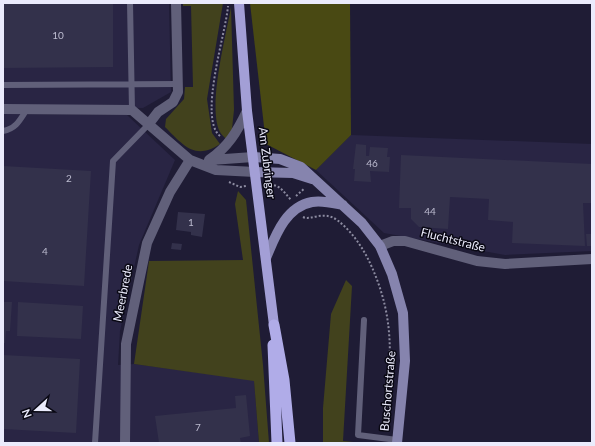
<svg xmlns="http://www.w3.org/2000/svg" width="595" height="446" font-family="Lato,sans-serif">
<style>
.built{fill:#292544}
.green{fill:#42421d}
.forest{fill:#494913}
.building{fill:#33314b}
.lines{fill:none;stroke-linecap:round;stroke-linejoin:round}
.path{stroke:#8c8ba0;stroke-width:2;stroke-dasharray:2 2;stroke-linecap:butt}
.service{stroke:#61607a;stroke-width:6}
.minor{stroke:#61607a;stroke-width:10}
.secondary{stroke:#8684ae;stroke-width:10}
.primary{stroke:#a39fd6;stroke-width:10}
.trunk{stroke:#b0ace8;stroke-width:11}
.labels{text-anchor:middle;stroke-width:3;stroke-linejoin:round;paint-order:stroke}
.number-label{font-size:10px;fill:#bdbcd0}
.street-label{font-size:12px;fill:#ebebfc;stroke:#090813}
</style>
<rect width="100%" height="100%" fill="#1f1c35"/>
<!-- built -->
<path class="built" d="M3,3H169L171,92L143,108L3,106Z
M3,114L127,115L175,160L139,245L120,331L118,365L134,364L254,380L259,443H3Z
M351,135L592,144V251L505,255L384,233L316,170Z"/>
<!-- green -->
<path class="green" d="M183,3H223L207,99L212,133L220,144C195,161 183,145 165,127L166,119L184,99L185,87H193L191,6H183Z
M231,7L234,110L232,129L226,139C224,137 221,134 220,132C207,107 226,36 231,7Z
M238,191L246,200L263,365L269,443H259L254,381L134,364L149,261L243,260L235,204Z
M346,280L352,286L343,441L364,443H323V408L331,314Z"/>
<!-- forest -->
<path class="forest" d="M250,3H350L351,135L316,170L266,144Z"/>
<!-- building -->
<path class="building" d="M3,3H113V67L3,68Z
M356,144L366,145V156H369L370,147L388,148L387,157H390L389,172L370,171L371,182L354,181L355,169H353Z
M401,155L592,164V203H583L585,246L512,243L513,222L488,220L489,199L450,197L448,229L419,227L411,219V208H399Z
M3,166L91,171L84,286L3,281Z
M178,212L205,214L202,237L191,235V232L176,230Z
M586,234H591L592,246H587Z
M172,243L182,244L181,250L171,249Z
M3,302H12L10,331H6L5,343H3Z
M18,302L83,306L81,339L17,336Z
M3,355L80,359L76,433L3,429Z
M246,395L250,436L240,438L241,443H159L155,416L236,408L235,396Z"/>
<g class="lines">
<!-- path -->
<path class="path" d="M220,136C198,118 226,33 228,6
M229,182L240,187L246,186
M266,185C279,183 283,191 291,200
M296,196L305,188
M303,217C311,221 323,210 337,220C351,230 363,248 370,263C398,323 390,367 384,430"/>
<!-- service -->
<path class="service" d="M130,3L132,110
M3,85L178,84
M3,131C16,129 20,120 27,109
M364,320L358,435L397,440
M95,443L113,161L148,125"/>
<!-- minor -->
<path class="minor" d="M3,109L132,110L190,160L216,170L255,172
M148,125L158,112L173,102L178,92L176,3
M209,160C228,147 237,132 247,111
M211,160L253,157
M380,246L393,241H405L477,261L505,264L592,259
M125,443L126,344L147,243L170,192L190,160"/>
<!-- secondary -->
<path class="secondary" d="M253,157L280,159L301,167L362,223L380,246L392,274L403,313L405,361L397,443
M255,172L293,173L312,179
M266,258C275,237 285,207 312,202C322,200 333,203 343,205"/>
<!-- primary -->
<path class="primary" d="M239,3L247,111L274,325"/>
<!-- trunk -->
<path class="trunk" d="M274,325L284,380L290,443
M273,345L277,443"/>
</g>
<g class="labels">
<!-- number labels -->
<g class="number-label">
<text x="58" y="39">10</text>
<text x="372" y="167">46</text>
<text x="69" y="182">2</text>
<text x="430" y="215">44</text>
<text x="191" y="226">1</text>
<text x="45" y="255">4</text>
<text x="198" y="431">7</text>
</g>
<!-- street labels -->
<g class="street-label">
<text transform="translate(267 163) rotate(83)" y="4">Am Zubringer</text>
<text transform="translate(453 240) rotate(14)" y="4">Fluchtstraße</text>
<text transform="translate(123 293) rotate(-79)" y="4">Meerbrede</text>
<text transform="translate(388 391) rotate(-85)" y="4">Buschortstraße</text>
</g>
</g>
<!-- border -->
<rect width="595" height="446" fill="none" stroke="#ebebfc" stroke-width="8"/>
<!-- north arrow -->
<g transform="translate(36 410) rotate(249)" stroke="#090813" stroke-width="3" paint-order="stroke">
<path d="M0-3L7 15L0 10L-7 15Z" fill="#ebebfc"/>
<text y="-6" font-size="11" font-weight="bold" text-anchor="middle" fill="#ebebfc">N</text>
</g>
</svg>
